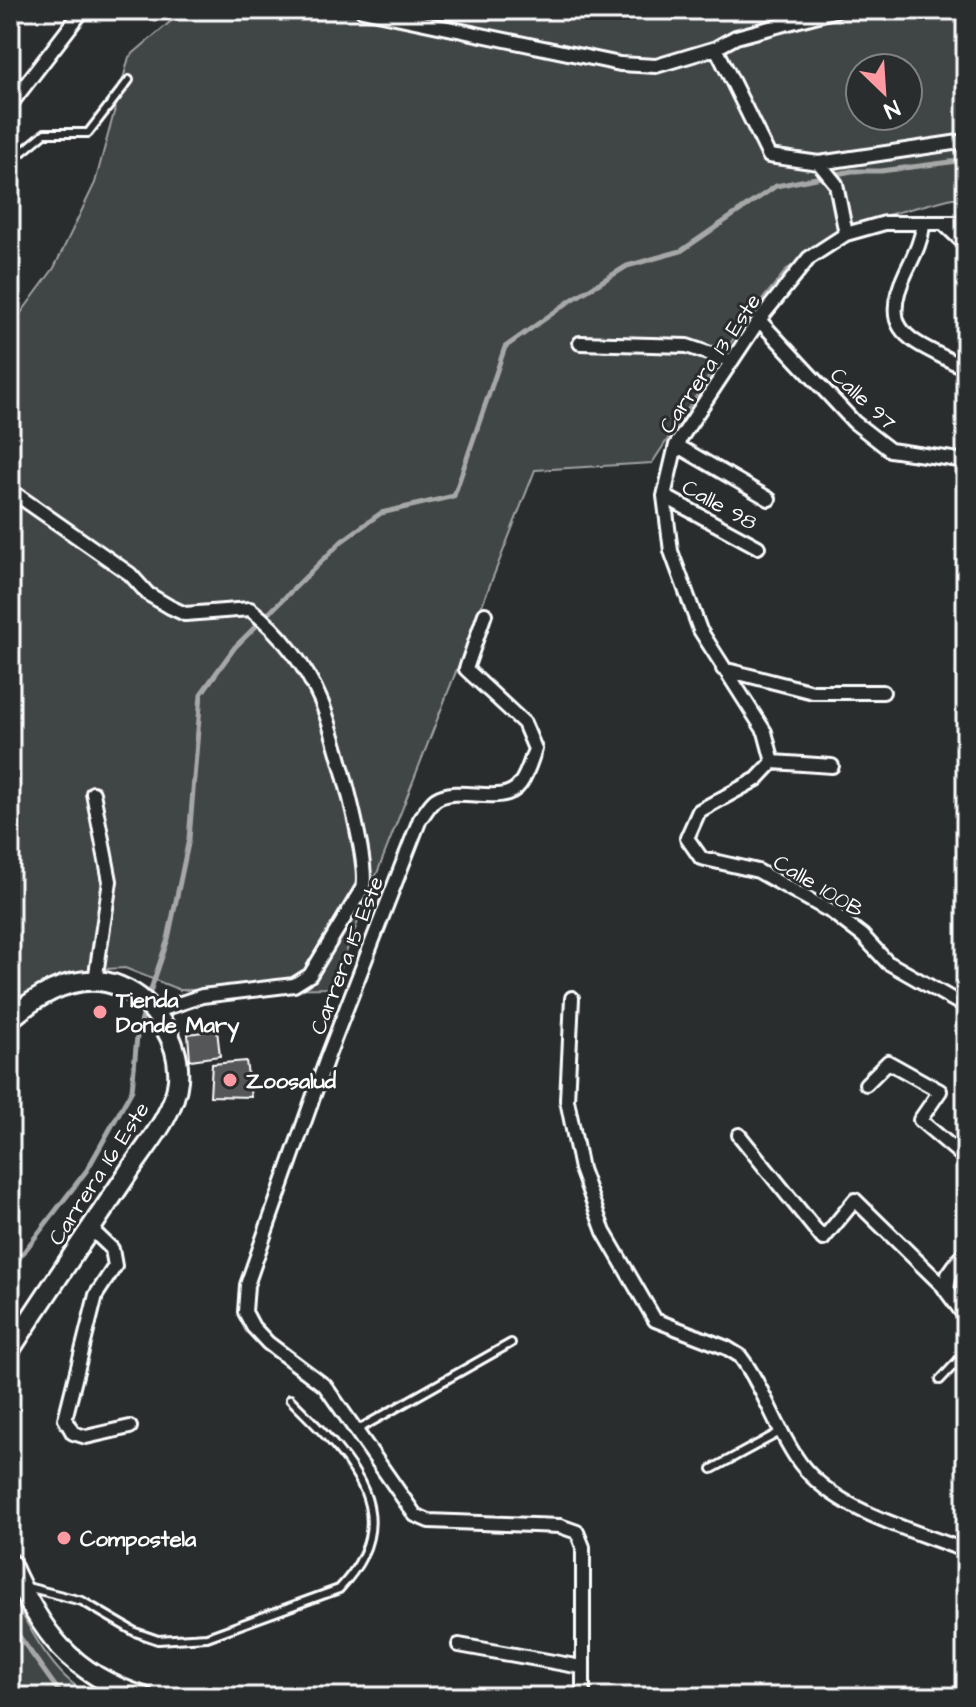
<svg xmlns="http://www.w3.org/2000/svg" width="976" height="1707" font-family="'Architects Daughter',sans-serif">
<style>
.green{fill:#414445;stroke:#a0a2a2;stroke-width:2;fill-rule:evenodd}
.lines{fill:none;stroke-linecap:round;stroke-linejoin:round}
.stream{stroke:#a6a7a7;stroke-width:5}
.building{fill:#555758;stroke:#fff;stroke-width:2}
.service-casing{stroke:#fff;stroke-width:12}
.minor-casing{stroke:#fff;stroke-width:18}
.tertiary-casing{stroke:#fff;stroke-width:20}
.primary-casing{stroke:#fff;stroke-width:24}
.service{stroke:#2a2d2e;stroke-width:6}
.minor{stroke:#2a2d2e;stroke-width:12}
.tertiary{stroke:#2a2d2e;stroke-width:14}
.primary{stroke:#2a2d2e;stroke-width:18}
.poi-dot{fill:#ff9aa2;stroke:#2a2d2e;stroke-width:3}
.labels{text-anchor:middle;stroke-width:6;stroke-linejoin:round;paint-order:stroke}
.street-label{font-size:22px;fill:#fff;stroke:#2a2d2e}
.poi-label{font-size:22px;font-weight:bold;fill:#fff;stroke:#2a2d2e;text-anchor:start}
</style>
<rect width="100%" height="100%" fill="#2a2d2e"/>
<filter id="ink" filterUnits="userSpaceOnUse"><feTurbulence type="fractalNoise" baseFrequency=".0125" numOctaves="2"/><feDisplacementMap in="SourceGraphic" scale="16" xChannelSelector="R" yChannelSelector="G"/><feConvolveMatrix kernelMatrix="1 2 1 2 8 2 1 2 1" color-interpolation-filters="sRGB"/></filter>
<g filter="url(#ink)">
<!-- green -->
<path class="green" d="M184,10H966V198H952L864,221L787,269L745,321L652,463L535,470L332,988L180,990L125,968L84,970L31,991L10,1011V328L54,268L95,183L129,57ZM860,68H908V116H860Z
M10,1590C26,1624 59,1688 98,1697H10Z"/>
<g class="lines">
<!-- stream -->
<path class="stream" d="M150,992L168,939L189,839L201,694L235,647L342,541L381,513L454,496L505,347L570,301L627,266L681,251L776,186L852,171H881L966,160
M10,1270L87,1170L132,1090L137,1036L143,1016
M10,1618L19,1636L63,1697"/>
</g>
<!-- building -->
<path class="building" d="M217,1030L220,1056L190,1060L188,1034Z
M246,1061L251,1097L210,1096L212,1064Z"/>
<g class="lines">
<defs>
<path id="service" d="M10,162L45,133H88L129,80
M940,1380L966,1352
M357,1430L511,1343
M712,1469L780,1432
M27,1587L82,1601L135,1632L158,1640L207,1637L339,1589C411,1513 346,1455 290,1399"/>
<path id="minor" d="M362,10L620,64L656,66L716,48L736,37L837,10
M716,48L769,156L819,163L836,184L846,234
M10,105L83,10
M819,163L966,141
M966,223H885L846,234L809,258L759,320L676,445L664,496L671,551L700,630L765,732L773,762L757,779L699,811L687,838L701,858L758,871L833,913L863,936L887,962L966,1007
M945,225L966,245
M923,226C921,243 913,257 906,272C875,337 917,341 966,369
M759,320L854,422L890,450L966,461
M580,343L687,346L731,361
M676,445L769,499
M10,490L130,574L148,594L170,607L185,614L250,609C280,632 306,666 321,701C333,729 370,862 363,887L310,975L294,985L202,996L154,1012
M664,496L758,547
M485,614L466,669L524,723L535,749C531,760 527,775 520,784C503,808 460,784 436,799C430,803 425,813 420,819L327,1058L264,1236L247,1285L245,1312L253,1327L268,1343L325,1386L415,1515L429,1521L560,1526L577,1532L583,1547V1697
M723,669L813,692H883
M773,762L832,766
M93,793L110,881L95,981
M572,998L567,1100L581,1169L604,1232L655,1320L727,1348L740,1356C765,1389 776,1430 800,1463C837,1512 911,1529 966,1551
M866,1084L888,1062L940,1091L920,1120L966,1159
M739,1135L823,1239L855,1200L946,1289
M91,1229L112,1249L115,1266L96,1295L65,1419L73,1433L86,1437L130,1427
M459,1645L581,1667"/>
<path id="tertiary" d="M966,1251L949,1275L946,1289L966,1316"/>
<path id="primary" d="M10,1019C40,993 80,969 121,987C155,1001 181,1043 178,1080C175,1115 144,1148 126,1176C87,1234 48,1291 10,1350
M10,1563C40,1631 70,1674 144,1697"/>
</defs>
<!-- service casing -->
<use href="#service" class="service-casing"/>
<!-- minor casing -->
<use href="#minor" class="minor-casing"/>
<!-- tertiary casing -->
<use href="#tertiary" class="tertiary-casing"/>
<!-- primary casing -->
<use href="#primary" class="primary-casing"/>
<!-- service -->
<use href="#service" class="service"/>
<!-- minor -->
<use href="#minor" class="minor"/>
<!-- tertiary -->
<use href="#tertiary" class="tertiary"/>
<!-- primary -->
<use href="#primary" class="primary"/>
</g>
</g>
<!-- markers -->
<g class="poi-dot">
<circle cx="100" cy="1012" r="8"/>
<circle cx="230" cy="1080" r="8"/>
<circle cx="64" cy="1538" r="8"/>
</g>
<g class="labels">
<!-- street labels -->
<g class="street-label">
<text transform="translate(709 363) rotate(-56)" y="8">Carrera 13 Este</text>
<text transform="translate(864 398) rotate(43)" y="8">Calle 97</text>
<text transform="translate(720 504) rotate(29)" y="8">Calle 98</text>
<text transform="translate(819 885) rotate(31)" y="8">Calle 100B</text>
<text transform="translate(346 955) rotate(-69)" y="8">Carrera 15 Este</text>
<text transform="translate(98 1173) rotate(-57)" y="8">Carrera 16 Este</text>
</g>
<!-- poi labels -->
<g class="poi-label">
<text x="116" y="1007">Tienda<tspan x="116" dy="25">Donde Mary</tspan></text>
<text x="246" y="1088">Zoosalud</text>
<text x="80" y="1546">Compostela</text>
</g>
</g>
<!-- margin -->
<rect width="976" height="1707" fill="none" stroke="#2a2d2e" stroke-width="40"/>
<rect x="20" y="20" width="936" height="1667" fill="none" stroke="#fff" stroke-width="3" filter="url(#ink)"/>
<!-- north arrow -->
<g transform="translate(884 92) rotate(155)"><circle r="38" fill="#2a2d2e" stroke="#7f8182" stroke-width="2"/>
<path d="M0-6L14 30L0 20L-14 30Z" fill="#ff9aa2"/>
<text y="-12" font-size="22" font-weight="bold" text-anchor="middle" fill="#ffffff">N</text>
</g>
</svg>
